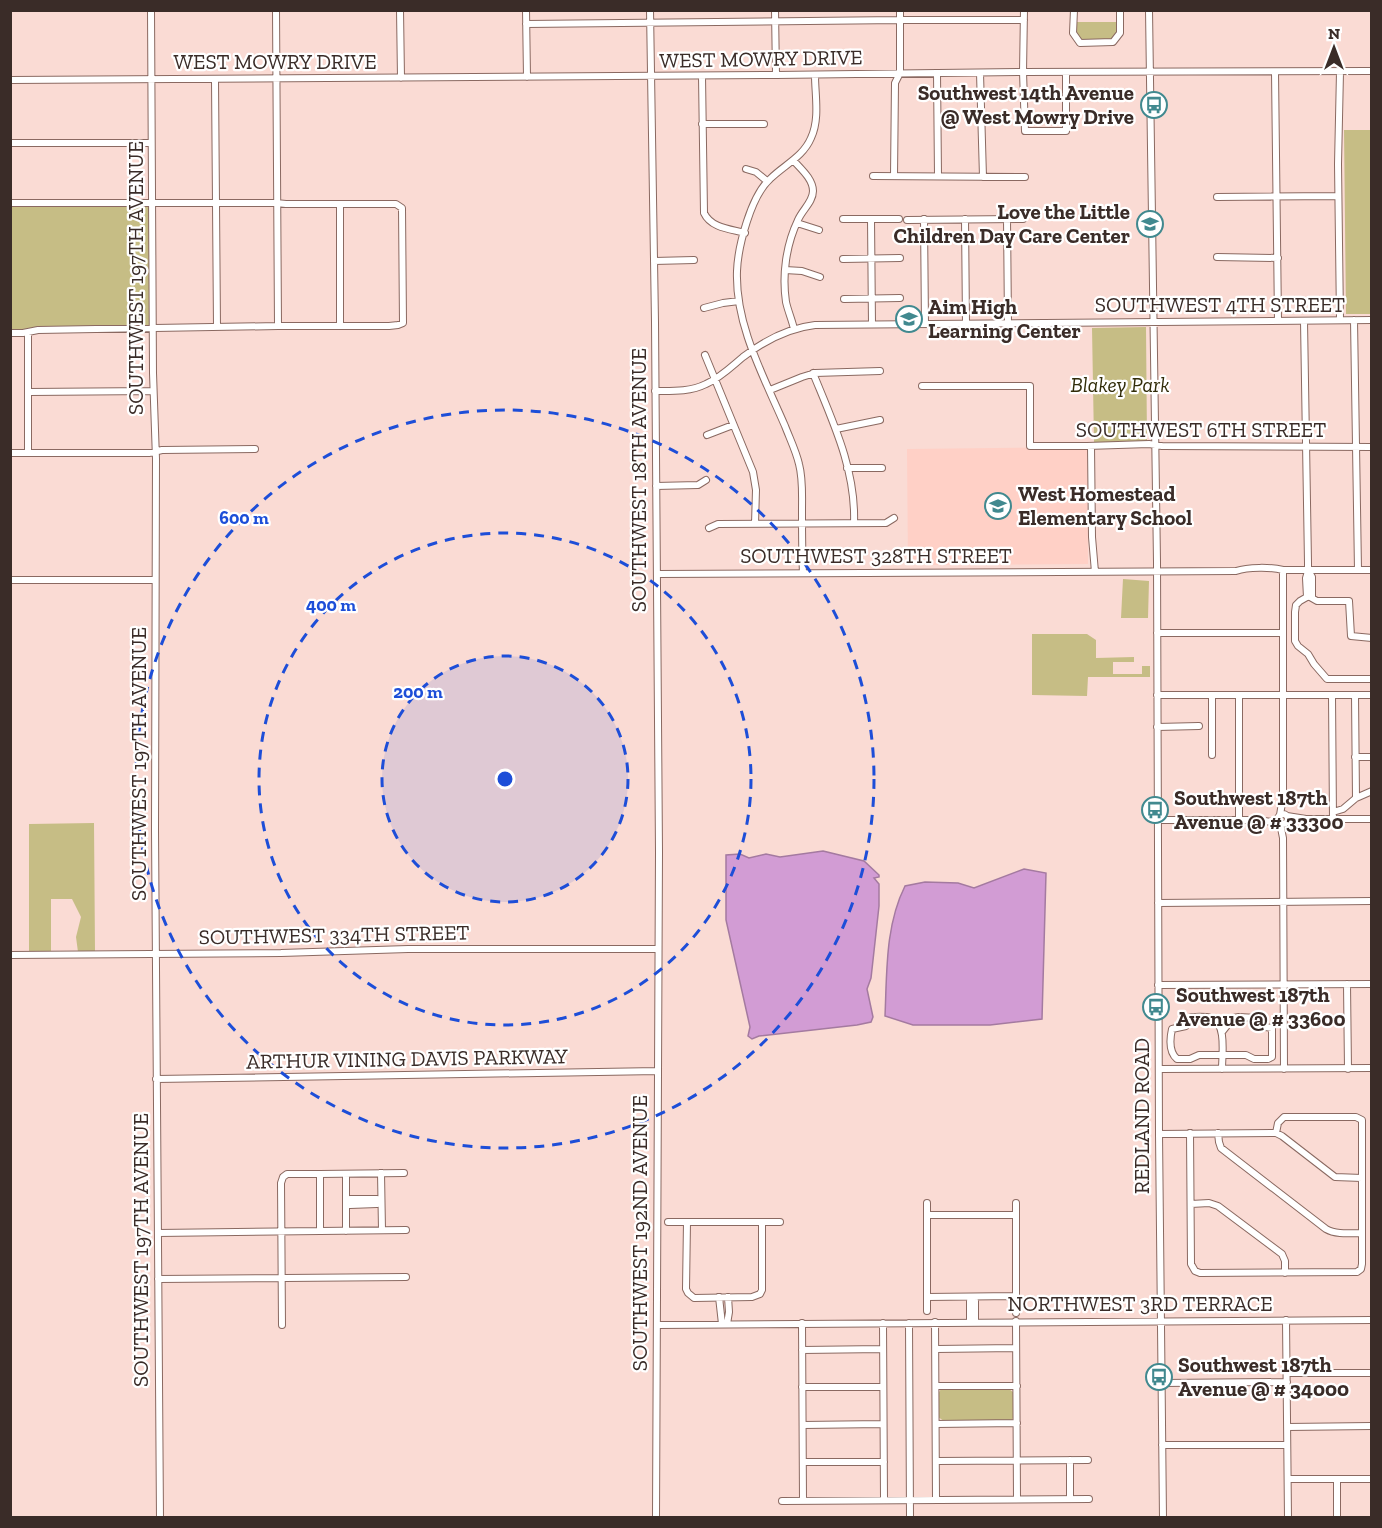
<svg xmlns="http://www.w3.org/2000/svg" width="1382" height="1528" font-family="'Zilla Slab',serif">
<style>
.built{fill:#ffd0c6}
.green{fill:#c6bd85}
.water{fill:#d29cd4;stroke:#a47aa0;stroke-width:1.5}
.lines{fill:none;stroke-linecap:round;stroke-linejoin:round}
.minor-casing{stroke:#8a6961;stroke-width:8}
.minor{stroke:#fff;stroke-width:6}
.ring{fill:none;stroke:#1d4ed8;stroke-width:3;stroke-dasharray:10 8}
.labels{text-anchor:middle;stroke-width:4.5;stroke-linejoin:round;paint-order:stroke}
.street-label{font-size:21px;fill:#3a2c28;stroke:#fff}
.poi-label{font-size:21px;font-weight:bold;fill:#3a2c28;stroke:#fff;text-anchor:start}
.park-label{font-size:21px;font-style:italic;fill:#312c09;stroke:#fff}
.centre{fill:#1d4ed8;stroke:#fff;stroke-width:3}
.ring-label{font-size:18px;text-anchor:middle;font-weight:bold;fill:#1d4ed8;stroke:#fff;stroke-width:4.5;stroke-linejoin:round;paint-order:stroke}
</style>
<rect width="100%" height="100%" fill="#fadbd4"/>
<!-- built -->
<path class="built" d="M1087,447L1088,564L908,565L907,449Z"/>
<!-- green -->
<path class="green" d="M1074,22H1119V33L1113,42H1080L1076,38Z
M1344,130H1371V314H1346Z
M10,204H144L149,208L151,323L150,325L144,327L32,328L22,331L11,332Z
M1146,327L1147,442H1094L1092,328Z
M1123,579L1149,581L1148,618H1121Z
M1032,634H1087L1096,640V658L1134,657V662H1113V674H1142V666H1150V677H1088L1087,696L1032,695Z
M94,823L95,952H78L76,937L81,917L72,899H51V952H29V824Z
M1008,1388L1014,1393V1416L1012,1420L944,1421L938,1417V1394L941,1389Z"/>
<!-- water -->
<path class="water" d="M823,851L864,861L879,875V877L874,878L879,884V906L871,978L867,989L873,1017L871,1022L857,1025L759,1036L752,1039L748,1036L750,1027L726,920V855L740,854L749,858L766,854L780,857Z
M1024,869L1046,873L1042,1019L990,1025H913L885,1016C887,973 885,926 905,886L925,882L958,883L974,888Z"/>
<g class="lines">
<defs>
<path id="minor" d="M151,10L153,373L156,459L155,830L160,1518
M400,10L401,78
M526,10L527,77
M650,10L655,322L659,852L656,1518
M775,10L776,75
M1024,10L1023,72L1025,131H1066V73
M1074,10L1073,33L1080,43L1113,42L1120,33V10
M1149,10L1157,562L1159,1134L1163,1518
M526,24L900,20H1024
M1275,72L1278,321
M1340,72L1338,164L1340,320
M937,73L938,176
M980,73L983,177
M702,76L704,213C711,228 730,229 745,233
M10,80L776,75L1023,72L1372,71
M215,80L217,327
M702,124H764
M10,143H151
M793,160C801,169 813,179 813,191C813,202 802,210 798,220C786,245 782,275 786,302C788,311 792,320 794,329
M746,169L756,172L767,181
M873,176L1025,177
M894,176L895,83L900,73V10
M1217,197L1338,196
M10,203H276L286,204H396L402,208L403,323L398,325L389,326H278
M340,204V326
M843,219H899
M871,219L872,324
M924,219L925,324
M965,219L966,323
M1007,219L1008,323
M907,220L1023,219
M797,223L819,230
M1217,257L1278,258
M843,259L900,258
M654,261L694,260
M785,270L802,271L820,277
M844,299L900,298
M704,308L723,303L739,301
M1354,320L1358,570
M1304,321L1308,563V570L1312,577V597
M28,332V453
M10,333H23L38,330L278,326L276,10
M705,355L753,472L756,490L755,524
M813,373C833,422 856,470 854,523
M922,386H1030V446H1087L1149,444L1162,446L1372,447
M770,390L802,377L815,373L880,371
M655,391C672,391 690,392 706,384C720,378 731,367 743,357C764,341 788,328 815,325L1372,320
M29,392L153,391
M836,429L880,420
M707,435L733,425
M1091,446L1092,537L1095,572
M10,453H149L162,450L255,449
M847,468H882
M656,486L698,485L706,480
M709,528L718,524L886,523L894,518
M803,573C802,552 802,531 802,510C802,495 803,479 799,464C796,451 790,439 785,426C764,377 735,325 737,271C738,246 751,196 770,179C784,165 803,157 811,138C820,119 815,95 815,75
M657,574L1236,571C1248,567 1271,567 1283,570H1372
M10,580H155
M1307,597L1300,601L1296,605L1295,612V641L1298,646L1308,654L1314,664L1327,679H1372
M1307,597L1306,578L1308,571
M1310,597L1317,601H1349L1351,636L1372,638
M1157,633H1283
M1157,695H1372
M1355,695L1356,798
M1212,696V755
M1239,696V820
M1332,696L1333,819
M1157,727L1199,726
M1355,757H1372
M1333,812L1343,809L1356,798L1372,791
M1278 819a5 5 0 1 1 10 0a5 5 0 1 1-10 0Z
M1280,815L1283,797V570
M1287,816L1306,819H1372
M1157,820H1257L1280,823
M1280,823L1283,838L1284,1069
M1158,903L1372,901
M10,955L281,953L408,949H658
M1347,984L1348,1069
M1158,985L1372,984
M1222,1032L1233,1018L1239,1017L1257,1018L1259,1026L1272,1028V1057L1268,1059H1254L1246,1055H1199L1190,1059H1177C1169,1052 1170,1038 1172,1029L1186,1026L1188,1021L1191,1017C1197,1017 1205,1016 1211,1018C1227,1023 1222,1055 1222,1069
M1159,1069L1372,1068
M156,1079L658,1071
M1190,1133L1191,1264L1195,1271L1200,1273L1357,1272L1361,1269L1362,1264V1120L1356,1117H1284L1278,1123L1276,1133
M1218,1133L1219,1142L1221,1148L1326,1229C1336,1235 1351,1233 1362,1233
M1159,1134L1276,1133L1282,1136L1335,1177L1362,1178
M381,1173L382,1230
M404,1173L320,1174V1231L406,1230
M346,1174V1231
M346,1202H348L350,1199H377L379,1202
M348,1202L350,1205L377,1204L381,1202
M1016,1203V1313
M1191,1204L1209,1203L1218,1206L1282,1254L1285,1261V1273
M928,1215H1016
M668,1222H780
M687,1222L686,1289L688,1293L694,1298L752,1297L760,1294L762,1290V1222
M158,1233L320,1231
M158,1279L406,1277
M719,1297L722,1324
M927,1297L1016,1296
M927,1311V1203
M1286,1320L1288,1518
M1016,1321L1017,1499
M935,1322L936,1500
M970,1322V1301L972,1297L975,1301V1322
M802,1323L803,1501
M883,1323L884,1500
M909,1323L910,1518
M727,1324L729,1312L728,1297
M282,1325L281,1183L283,1177L287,1174H320
M657,1325L1372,1320
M936,1349L1016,1348
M802,1350L883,1349
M1287,1373H1372
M1162,1383L1287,1382
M936,1386H1017
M802,1387H883
M936,1424L1017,1423
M803,1425L883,1424
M1287,1427L1372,1426
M1162,1445H1287
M936,1461L1088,1460
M803,1462H884
M1288,1479H1372
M1337,1479V1518
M1070,1499V1460
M782,1501L1089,1499"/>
</defs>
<!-- minor casing -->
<use href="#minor" class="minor-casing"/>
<!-- minor -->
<use href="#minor" class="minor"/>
</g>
<!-- distance rings -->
<circle cx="505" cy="779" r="123" fill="#1d4ed8" fill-opacity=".12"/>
<g class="ring">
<circle cx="505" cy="779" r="123"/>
<circle cx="505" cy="779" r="246"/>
<circle cx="505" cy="779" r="369"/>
</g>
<!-- icons -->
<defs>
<symbol id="bus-ring" viewBox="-11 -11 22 22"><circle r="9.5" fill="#fff" stroke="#41898f" stroke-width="1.5"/><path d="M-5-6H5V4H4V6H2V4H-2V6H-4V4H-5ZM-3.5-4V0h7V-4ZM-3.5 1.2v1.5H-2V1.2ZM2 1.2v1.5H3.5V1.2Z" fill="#41898f"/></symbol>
<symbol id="school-ring" viewBox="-11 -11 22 22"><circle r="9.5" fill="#fff" stroke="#41898f" stroke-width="1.5"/><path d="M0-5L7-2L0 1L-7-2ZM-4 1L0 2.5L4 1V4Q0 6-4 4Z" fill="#41898f"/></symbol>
</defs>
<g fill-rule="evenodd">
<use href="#bus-ring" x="1139" y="90" width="30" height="30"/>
<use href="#school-ring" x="1135" y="209" width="30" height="30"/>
<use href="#school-ring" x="894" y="304" width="30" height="30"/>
<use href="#school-ring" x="983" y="491" width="30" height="30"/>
<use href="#bus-ring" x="1140" y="795" width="30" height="30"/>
<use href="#bus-ring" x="1141" y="992" width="30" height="30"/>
<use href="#bus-ring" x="1144" y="1362" width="30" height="30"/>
</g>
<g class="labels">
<!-- street labels -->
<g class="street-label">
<text transform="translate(761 59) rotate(-1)" y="7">WEST MOWRY DRIVE</text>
<text x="275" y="69">WEST MOWRY DRIVE</text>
<text transform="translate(136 278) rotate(-90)" y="7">SOUTHWEST 197TH AVENUE</text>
<text x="1220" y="312">SOUTHWEST 4TH STREET</text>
<text x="1201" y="437">SOUTHWEST 6TH STREET</text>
<text transform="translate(639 480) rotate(-90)" y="7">SOUTHWEST 18TH AVENUE</text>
<text x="876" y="563">SOUTHWEST 328TH STREET</text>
<text transform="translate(139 764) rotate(-90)" y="7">SOUTHWEST 197TH AVENUE</text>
<text transform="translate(334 935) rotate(-1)" y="7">SOUTHWEST 334TH STREET</text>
<text transform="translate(407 1059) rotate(-1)" y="7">ARTHUR VINING DAVIS PARKWAY</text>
<text transform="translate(1142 1116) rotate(-90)" y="7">REDLAND ROAD</text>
<text transform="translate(640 1233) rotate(-90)" y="7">SOUTHWEST 192ND AVENUE</text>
<text transform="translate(141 1250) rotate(-90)" y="7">SOUTHWEST 197TH AVENUE</text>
<text x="1140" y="1311">NORTHWEST 3RD TERRACE</text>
</g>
<!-- poi labels -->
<g class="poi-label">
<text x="1134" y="100" text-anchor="end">Southwest 14th Avenue<tspan x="1134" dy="24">@ West Mowry Drive</tspan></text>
<text x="1130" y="219" text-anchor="end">Love the Little<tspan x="1130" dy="24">Children Day Care Center</tspan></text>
<text x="928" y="314">Aim High<tspan x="928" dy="24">Learning Center</tspan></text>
<text x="1018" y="501">West Homestead<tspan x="1018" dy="24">Elementary School</tspan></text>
<text x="1174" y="805">Southwest 187th<tspan x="1174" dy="24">Avenue @ # 33300</tspan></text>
<text x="1176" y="1002">Southwest 187th<tspan x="1176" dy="24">Avenue @ # 33600</tspan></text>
<text x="1178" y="1372">Southwest 187th<tspan x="1178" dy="24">Avenue @ # 34000</tspan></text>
</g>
<!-- park labels -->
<g class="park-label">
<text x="1120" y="392">Blakey Park</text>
</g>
</g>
<circle cx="505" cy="779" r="9" class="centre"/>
<g class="ring-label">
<text x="244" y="524">600 m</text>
<text x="331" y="611">400 m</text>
<text x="418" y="698">200 m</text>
</g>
<!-- border -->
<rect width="1382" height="1528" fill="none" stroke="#3a2c28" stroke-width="24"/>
<!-- north arrow -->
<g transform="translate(1334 48)" stroke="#ffffff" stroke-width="4.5" paint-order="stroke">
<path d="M0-4.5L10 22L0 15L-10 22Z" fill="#3a2c28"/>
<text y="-9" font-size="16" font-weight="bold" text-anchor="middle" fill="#3a2c28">N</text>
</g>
</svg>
